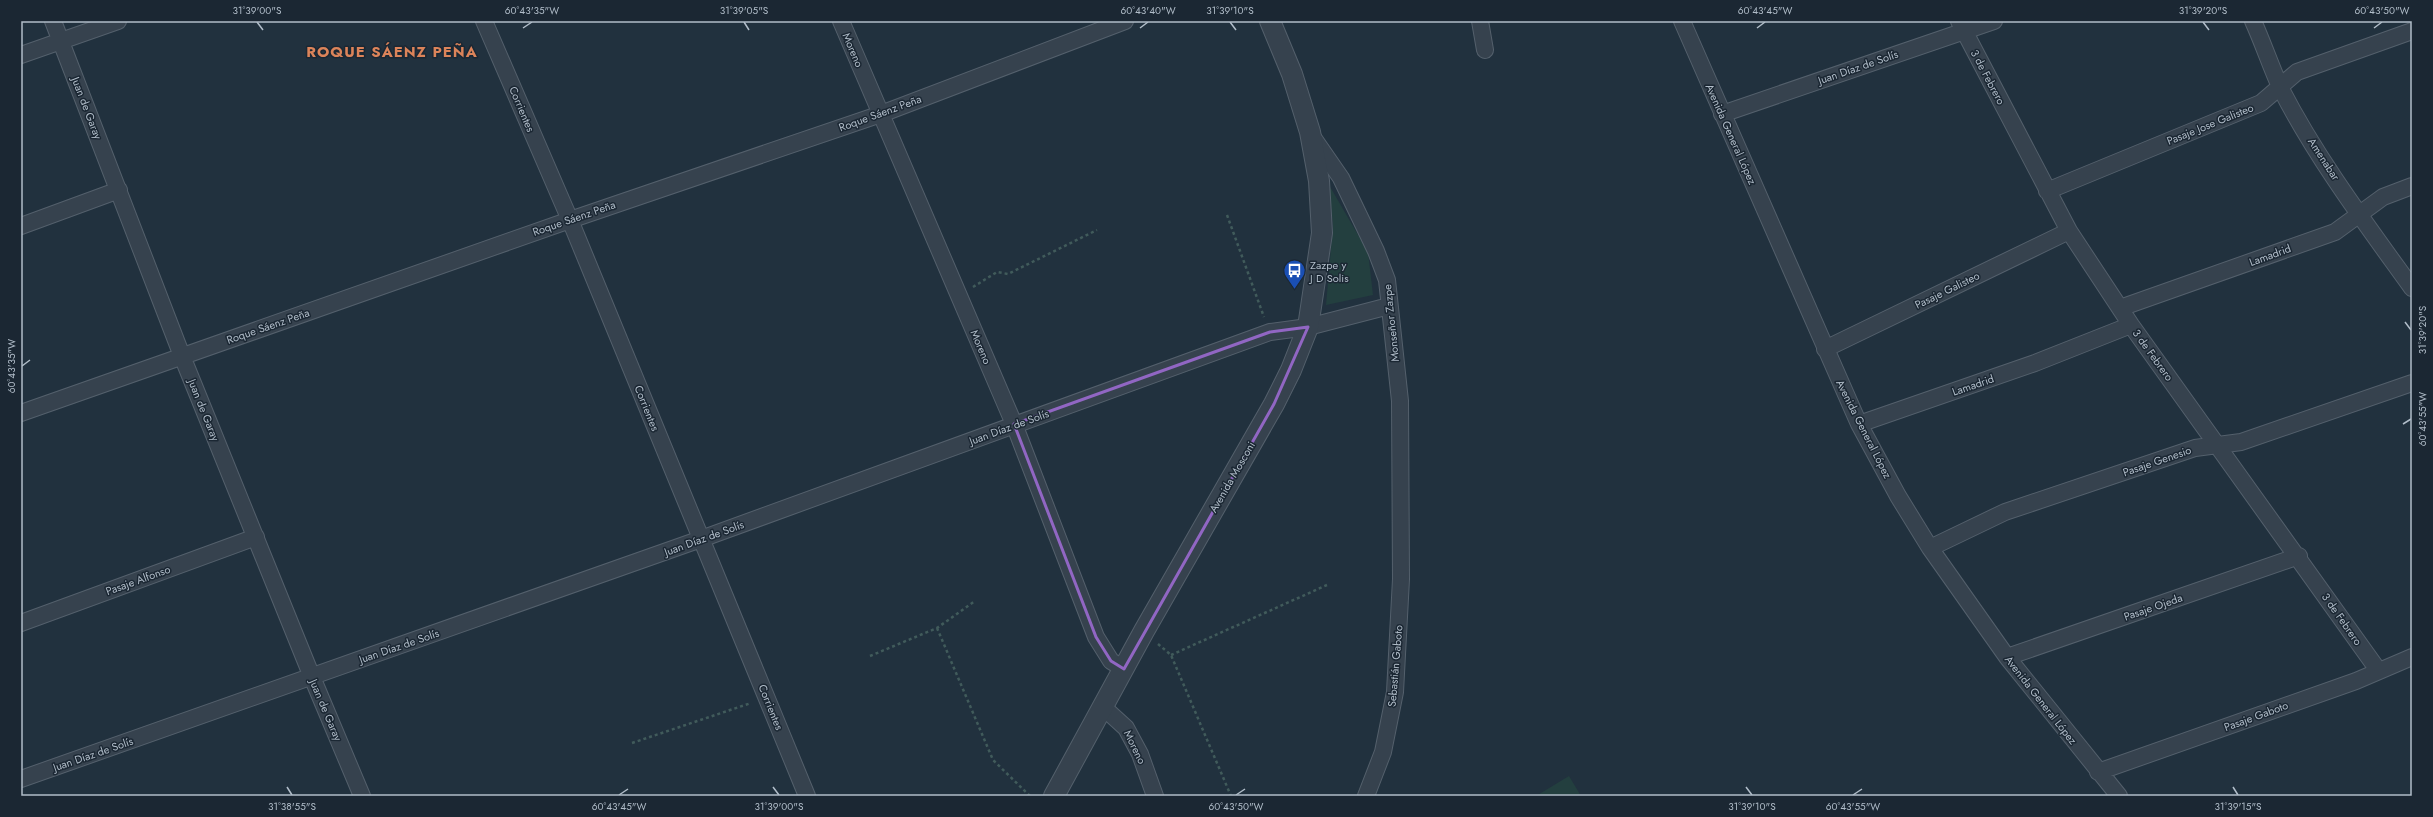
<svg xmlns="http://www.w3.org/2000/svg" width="2433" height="817" font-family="Jost,sans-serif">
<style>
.green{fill:#233f3f}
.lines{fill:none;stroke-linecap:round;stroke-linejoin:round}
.minor-casing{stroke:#54606c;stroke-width:18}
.tertiary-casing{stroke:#54606c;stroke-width:22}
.path{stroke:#415b5b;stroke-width:2.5;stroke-dasharray:3 3;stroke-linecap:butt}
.minor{stroke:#36424e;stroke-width:16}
.tertiary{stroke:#36424e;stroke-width:20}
.marked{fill:none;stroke:#9166c3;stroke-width:3;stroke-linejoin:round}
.ticks{fill:none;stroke:#b1bdc9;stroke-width:1.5}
.labels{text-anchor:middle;stroke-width:3;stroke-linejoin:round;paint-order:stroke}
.street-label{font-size:11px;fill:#b1bdc9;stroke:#1b2733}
.poi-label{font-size:11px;fill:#b1bdc9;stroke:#1b2733;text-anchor:start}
.district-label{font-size:15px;font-weight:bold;letter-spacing:1px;fill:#dc845a;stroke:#1b2733}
.neatline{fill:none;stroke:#b1bdc9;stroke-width:1.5}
.ticks-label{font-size:10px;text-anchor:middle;fill:#b1bdc9}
</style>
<rect width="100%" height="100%" fill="#21313e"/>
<!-- green -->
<path class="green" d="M1329,185L1368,252L1373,295L1326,305L1333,226Z
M1569,776L1581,796H1536Z"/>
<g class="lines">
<defs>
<path id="minor" d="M53,21L182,356L312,677L362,796
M484,21L570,220L807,796
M841,21L1014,424L1096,637L1111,661L1124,669
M1480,21L1485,50
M1682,21L1859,424L1898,496L1930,548L2007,657L2119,796
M1959,21L2069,231L2131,325L2378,670
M2253,21C2263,43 2271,67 2281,89C2317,159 2366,224 2412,288
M21,55L118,21
M1722,114L1994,21
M1312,136L1341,178L1376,251L1387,280L1400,401L1401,579L1395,692L1383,752L1366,796
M2047,191L2261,103L2297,72L2412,31
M21,226L119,190
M2120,308L2335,232L2383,197L2412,186
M1825,349L2069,231
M21,413L570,220L881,114L1125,21
M1859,424L2035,363L2131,325
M1930,548L2005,512L2195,448L2241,442L2412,383
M21,623L256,537
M2007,657L2299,556
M1103,707L1126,728L1140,754L1155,796
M2098,772L2356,681L2412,657
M21,779L701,539L1270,332L1308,327L1389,306"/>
<path id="tertiary" d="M1054,796L1144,631L1274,404L1291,370L1308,327L1322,233L1319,181L1310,132L1292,74L1270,21"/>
</defs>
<!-- minor casing -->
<use href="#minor" class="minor-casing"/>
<!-- tertiary casing -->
<use href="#tertiary" class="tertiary-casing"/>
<!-- path -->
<path class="path" d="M1227,215L1264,317
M973,287L997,272L1008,274L1097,230
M937,628L993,760L1030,796
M1158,644L1171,655L1231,796
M1171,655L1327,585
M870,656L937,628L975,601
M632,743L751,703"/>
<!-- minor -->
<use href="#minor" class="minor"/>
<!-- tertiary -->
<use href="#tertiary" class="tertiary"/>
</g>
<!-- marked area -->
<path class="marked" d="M1308,327L1274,404L1124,669L1111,661L1096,637L1014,424L1270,332Z"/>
<!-- ticks -->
<path class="ticks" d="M257,22L263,30M744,22L749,30M1230,22L1236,30M2203,22L2209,30M523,28L532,22M1140,28L1148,22M1757,28L1765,22M2374,28L2382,22M2405,322L2411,330M22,366L30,360M2403,424L2411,419M287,787L292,795M773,787L779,795M1746,787L1752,795M2233,787L2238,795M619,795L628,789M1236,795L1245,789M1853,795L1862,789"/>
<!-- icons -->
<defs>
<symbol id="bus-pin" viewBox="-11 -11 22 30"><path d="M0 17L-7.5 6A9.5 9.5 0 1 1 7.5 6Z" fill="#1a4fb4" stroke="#1b2733"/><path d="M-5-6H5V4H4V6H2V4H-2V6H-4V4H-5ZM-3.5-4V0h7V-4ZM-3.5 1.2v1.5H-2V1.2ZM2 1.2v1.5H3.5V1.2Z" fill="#fff"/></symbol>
</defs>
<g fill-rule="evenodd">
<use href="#bus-pin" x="1282" y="258" width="25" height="34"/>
</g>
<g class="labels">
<!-- street labels -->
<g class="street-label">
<text transform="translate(853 50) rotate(67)" y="4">Moreno</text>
<text transform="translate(1858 67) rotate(-19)" y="4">Juan Díaz de Solís</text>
<text transform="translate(1988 77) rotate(62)" y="4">3 de Febrero</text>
<text transform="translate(87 108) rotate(69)" y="4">Juan de Garay</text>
<text transform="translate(522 109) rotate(67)" y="4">Corrientes</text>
<text transform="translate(880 113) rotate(-20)" y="4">Roque Sáenz Peña</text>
<text transform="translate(2210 124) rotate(-22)" y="4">Pasaje Jose Galisteo</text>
<text transform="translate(1731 134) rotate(66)" y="4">Avenida General López</text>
<text transform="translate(2324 159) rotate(57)" y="4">Amenabar</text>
<text transform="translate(574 218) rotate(-19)" y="4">Roque Sáenz Peña</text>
<text transform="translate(2270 255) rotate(-20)" y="4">Lamadrid</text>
<text transform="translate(1947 290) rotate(-26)" y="4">Pasaje Galisteo</text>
<text transform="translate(1391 323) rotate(-96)" y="4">Monseñor Zazpe</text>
<text transform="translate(268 326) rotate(-19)" y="4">Roque Sáenz Peña</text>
<text transform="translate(981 347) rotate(67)" y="4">Moreno</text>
<text transform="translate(2153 355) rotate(54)" y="4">3 de Febrero</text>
<text transform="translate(1973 385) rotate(-19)" y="4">Lamadrid</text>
<text transform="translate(647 408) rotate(68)" y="4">Corrientes</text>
<text transform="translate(204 410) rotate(68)" y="4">Juan de Garay</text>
<text transform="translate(1009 427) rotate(-20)" y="4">Juan Díaz de Solís</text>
<text transform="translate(1864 429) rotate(63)" y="4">Avenida General López</text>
<text transform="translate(2157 461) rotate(-19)" y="4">Pasaje Genesio</text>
<text transform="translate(1232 477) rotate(-60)" y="4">Avenida Mosconi</text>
<text transform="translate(704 538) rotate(-20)" y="4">Juan Díaz de Solís</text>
<text transform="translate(138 580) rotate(-20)" y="4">Pasaje Alfonso</text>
<text transform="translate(2153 607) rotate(-19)" y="4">Pasaje Ojeda</text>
<text transform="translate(2342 619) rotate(55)" y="4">3 de Febrero</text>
<text transform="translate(399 646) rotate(-19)" y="4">Juan Díaz de Solís</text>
<text transform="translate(1395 666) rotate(-85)" y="4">Sebastián Gaboto</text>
<text transform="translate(2041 700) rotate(52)" y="4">Avenida General López</text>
<text transform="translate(771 707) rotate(68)" y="4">Corrientes</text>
<text transform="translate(326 710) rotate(67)" y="4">Juan de Garay</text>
<text transform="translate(2256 716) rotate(-20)" y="4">Pasaje Gaboto</text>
<text transform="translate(1135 747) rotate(64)" y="4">Moreno</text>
<text transform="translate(93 754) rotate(-19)" y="4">Juan Díaz de Solís</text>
</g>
<!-- poi labels -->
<g class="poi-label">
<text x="1310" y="269">Zazpe y<tspan x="1310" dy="13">J D Solis</tspan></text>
</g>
<!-- district labels -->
<g class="district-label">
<text x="392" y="57">ROQUE SÁENZ PEÑA</text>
</g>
</g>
<!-- border -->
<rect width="2433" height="817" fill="none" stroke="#1b2733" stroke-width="44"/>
<rect x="22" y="22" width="2389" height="773" class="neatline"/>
<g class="ticks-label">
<text x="257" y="14">31°39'00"S</text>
<text x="532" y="14">60°43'35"W</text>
<text x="744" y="14">31°39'05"S</text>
<text x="1148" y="14">60°43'40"W</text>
<text x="1230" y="14">31°39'10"S</text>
<text x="1765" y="14">60°43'45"W</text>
<text x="2203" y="14">31°39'20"S</text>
<text x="2382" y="14">60°43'50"W</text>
<text transform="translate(2422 330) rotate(-90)" y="4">31°39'20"S</text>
<text transform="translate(11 366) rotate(-90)" y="4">60°43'35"W</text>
<text transform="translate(2422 419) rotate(-90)" y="4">60°43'55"W</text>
<text x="292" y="810">31°38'55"S</text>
<text x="619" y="810">60°43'45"W</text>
<text x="779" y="810">31°39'00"S</text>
<text x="1236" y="810">60°43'50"W</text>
<text x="1752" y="810">31°39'10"S</text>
<text x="1853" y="810">60°43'55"W</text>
<text x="2238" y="810">31°39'15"S</text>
</g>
</svg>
